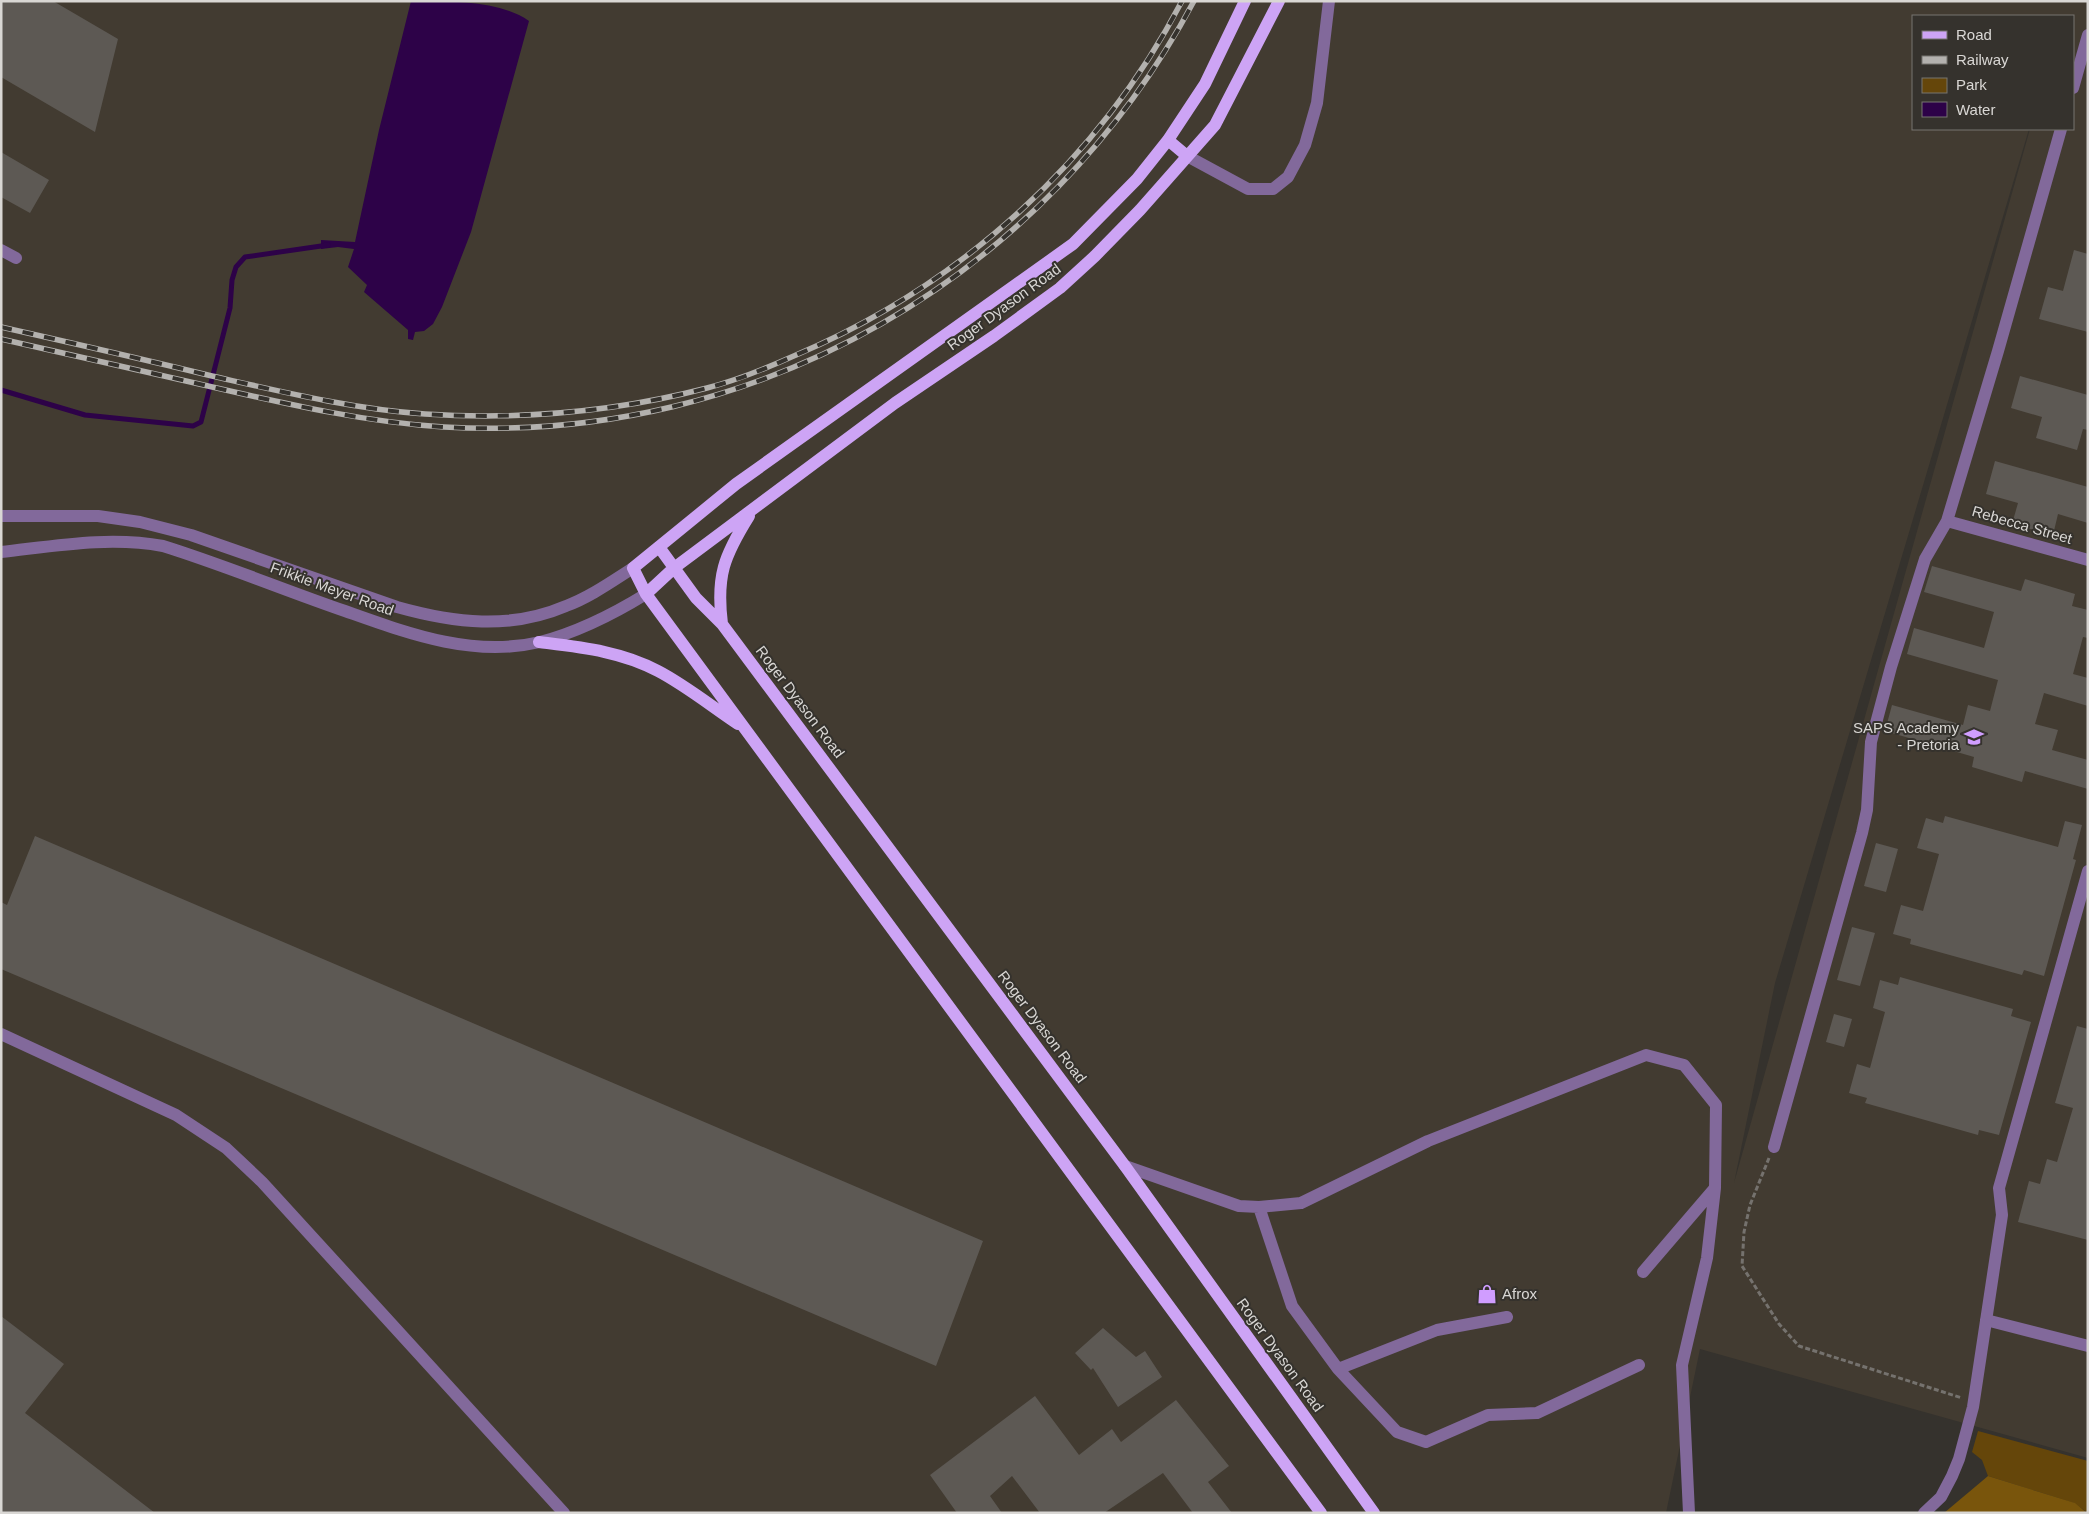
<svg xmlns="http://www.w3.org/2000/svg" width="2089" height="1514" font-family="Arial,sans-serif">
<style>
.built{fill:#423b31;fill-rule:evenodd}
.green{fill:#65460a}
.forest{fill:#79550c}
.water{fill:#2d0248}
.lines{fill:none;stroke-linecap:round;stroke-linejoin:round}
.stream{stroke:#2d0248;stroke-width:5}
.building{fill:#5d5954}
.path{stroke:#75726e;stroke-width:3;stroke-dasharray:5 2.5;stroke-linecap:butt}
.minor{stroke:#82699b;stroke-width:12}
.major{stroke:#cda4f5;stroke-width:12}
.rail-casing{stroke:#b3b1ae;stroke-width:5.5}
.rail{stroke:#35322d;stroke-width:4;stroke-dasharray:11;stroke-linecap:butt}
.labels{text-anchor:middle;stroke-width:4;stroke-linejoin:round;paint-order:stroke}
.street-label{font-size:15px;fill:#d9d7d4;stroke:#35322d}
.poi-label{font-size:15px;fill:#d9d7d4;stroke:#35322d;text-anchor:end}
</style>
<rect width="100%" height="100%" fill="#35322d"/>
<!-- built -->
<path class="built" d="M1,1H2088V1458L1700,1349L1666,1513H1ZM1913,16H2073V129H2030L1734,1183L1775,983L2029,129H1913Z"/>
<!-- green -->
<path class="green" d="M1978,1431L2088,1461V1513L2074,1503L1988,1476L1982,1460L1972,1452Z"/>
<!-- forest -->
<path class="forest" d="M1988,1476L2075,1503L2087,1513H1944Z"/>
<!-- water -->
<path class="water" d="M411,1C448,1 499,0 529,21L471,232L442,307L433,324L424,331L415,332L413,340L408,339V330L364,292L367,285L348,267L354,249L338,247L321,249V240L355,242L379,130Z"/>
<g class="lines">
<!-- stream -->
<path class="stream" d="M1,390L85,415L193,426L201,422L230,308L232,280L236,267L245,257L328,245"/>
</g>
<!-- building -->
<path class="building" d="M1,1H53L118,39L95,132L1,77Z
M1,152L49,180L30,213L1,197Z
M2074,250L2088,254V332L2039,319L2048,287L2063,291Z
M2020,376L2088,395V430L2083,429L2077,450L2036,438L2042,417L2011,408Z
M1995,461L2088,487V523L2058,514L2053,535L2012,524L2018,503L1986,494Z
M1932,566L2021,591L2025,579L2075,594L2072,606L2088,610V638L2083,637L2073,674L2088,678V706L2044,693L2035,724L2058,730L2052,750L2088,760V789L2025,771L2022,782L1972,767L1974,757L1885,731L1892,705L1963,725L1968,705L1990,711L1998,680L1907,654L1914,628L1984,648L1994,612L1924,592Z
M1945,816L2058,847L2065,821L2082,825L2073,859L2076,860L2044,976L2024,970L2022,975L1910,944L1911,939L1893,934L1901,905L1923,911L1939,854L1917,848L1926,818L1943,823Z
M35,836L983,1241L936,1366L1,969V902L7,905Z
M1876,843L1898,849L1886,892L1864,886Z
M1852,927L1875,933L1860,986L1837,980Z
M1900,977L2013,1009L2011,1016L2031,1022L1999,1135L1979,1130L1978,1135L1865,1103L1867,1098L1849,1093L1857,1064L1870,1068L1885,1012L1873,1008L1880,980L1898,985Z
M1834,1014L1852,1019L1844,1047L1826,1042Z
M2077,1026L2088,1029V1240L2018,1222L2029,1181L2040,1184L2047,1159L2057,1162L2073,1108L2055,1103Z
M1,1316L64,1364L25,1413L155,1513H1Z
M1103,1328L1136,1357L1145,1351L1162,1377L1118,1407L1093,1368L1091,1370L1075,1353Z
M1035,1396L1079,1455L1112,1429L1121,1442L1176,1400L1229,1466L1208,1482L1232,1513H1193L1163,1473L1104,1513H1040L1012,1476L990,1496L1002,1513H957L930,1475Z"/>
<g class="lines">
<!-- path -->
<path class="path" d="M1769,1158L1750,1205L1744,1232L1742,1266L1779,1324L1799,1346L1962,1398"/>
<!-- minor -->
<path class="minor" d="M2073,88L2088,35
M1187,156L1248,189H1273L1288,177L1305,145L1317,103L1329,1
M1,250L16,258
M1,516H98L140,522L191,535L397,607C454,623 510,630 566,606C590,597 611,582 633,568
M1947,521L2088,560
M1,552C55,546 109,536 163,546C224,565 284,590 345,611C407,633 472,658 540,642C578,632 612,615 646,594
M1,1034L176,1115L226,1148L262,1182L564,1513
M1774,1147L1862,833L1867,810L1871,742L1891,667L1925,559L1947,521L1998,351L2061,129
M1125,1166L1239,1206L1259,1207L1301,1203L1428,1141L1646,1055L1684,1065L1716,1105L1715,1188L1707,1258L1682,1365L1689,1513
M1259,1207L1292,1306L1338,1369L1437,1330L1507,1317
M1643,1272L1715,1188
M1986,1320L2088,1346
M1338,1369L1397,1432L1426,1442L1488,1415L1537,1413L1639,1365
M1924,1513L1941,1497L1952,1476L1959,1459L1973,1407L2002,1215L1999,1188L2088,871"/>
<!-- major -->
<path class="major" d="M1245,1L1205,84L1168,140L1137,179L1073,244L736,484L633,568L646,594L1321,1513
M1168,140L1187,156
M659,547L696,598L722,624L1125,1166L1374,1513
M646,594L674,568L895,403L994,336L1060,288L1095,256L1140,210L1215,125L1279,1
M722,624C716,576 724,556 749,516
M539,642C579,647 621,651 658,671C685,685 711,706 738,724"/>
<defs>
<path id="rail" d="M1,327C72,343 142,359 212,376C283,392 353,409 425,414C521,420 615,412 707,388C738,380 767,368 796,355C961,285 1099,160 1182,1
M1,339C70,355 139,370 208,386C287,404 364,422 444,427C757,445 1047,276 1194,1"/>
</defs>
<!-- rail casing -->
<use href="#rail" class="rail-casing"/>
<!-- rail -->
<use href="#rail" class="rail"/>
</g>
<!-- icons -->
<defs>
<symbol id="university-bare" viewBox="-9 -9 18 18"><path d="M0-5L7-2L0 1L-7-2ZM-4 1L0 2.5L4 1V4Q0 6-4 4Z" fill="#d09dff" stroke="#35322d" stroke-width="2.5" paint-order="stroke"/></symbol>
<symbol id="shop-bare" viewBox="-9 -9 18 18"><path d="M-5-2.5h2.3a2.7 3.5 0 0 1 5.4 0H5L5.5 6h-11ZM-1.5-2.5h3a1.5 2.3 0 0 0-3 0Z" fill="#d09dff" stroke="#35322d" stroke-width="2.5" paint-order="stroke"/></symbol>
</defs>
<g fill-rule="evenodd">
<use href="#university-bare" x="1960" y="723" width="28" height="28"/>
<use href="#shop-bare" x="1473" y="1280" width="28" height="28"/>
</g>
<g class="labels">
<!-- street labels -->
<g class="street-label">
<text transform="translate(1004 307) rotate(-36)" y="5">Roger Dyason Road</text>
<text transform="translate(2022 525) rotate(16)" y="5">Rebecca Street</text>
<text transform="translate(332 589) rotate(20)" y="5">Frikkie Meyer Road</text>
<text transform="translate(800 702) rotate(53)" y="5">Roger Dyason Road</text>
<text transform="translate(1042 1027) rotate(53)" y="5">Roger Dyason Road</text>
<text transform="translate(1280 1355) rotate(54)" y="5">Roger Dyason Road</text>
</g>
<!-- poi labels -->
<g class="poi-label">
<text x="1959" y="733">SAPS Academy<tspan x="1959" dy="17">- Pretoria</tspan></text>
<text x="1502" y="1299" text-anchor="start">Afrox</text>
</g>
</g>
<!-- border -->
<rect width="2089" height="1514" fill="none" stroke="#d9d7d4" stroke-width="5"/>
<!-- legend -->
<rect x="1912" y="15" width="162" height="115" fill="#35322d" stroke="#777470"/>
<rect x="1922" y="31" width="25" height="8" fill="#cda4f5" stroke="#777470"/>
<text x="1956" y="40" font-size="15" fill="#d9d7d4">Road</text>
<rect x="1922" y="56" width="25" height="8" fill="#b3b1ae" stroke="#777470"/>
<text x="1956" y="65" font-size="15" fill="#d9d7d4">Railway</text>
<rect x="1922" y="78" width="25" height="15" fill="#65460a" stroke="#777470"/>
<text x="1956" y="90" font-size="15" fill="#d9d7d4">Park</text>
<rect x="1922" y="102" width="25" height="15" fill="#2d0248" stroke="#777470"/>
<text x="1956" y="115" font-size="15" fill="#d9d7d4">Water</text>
</svg>
